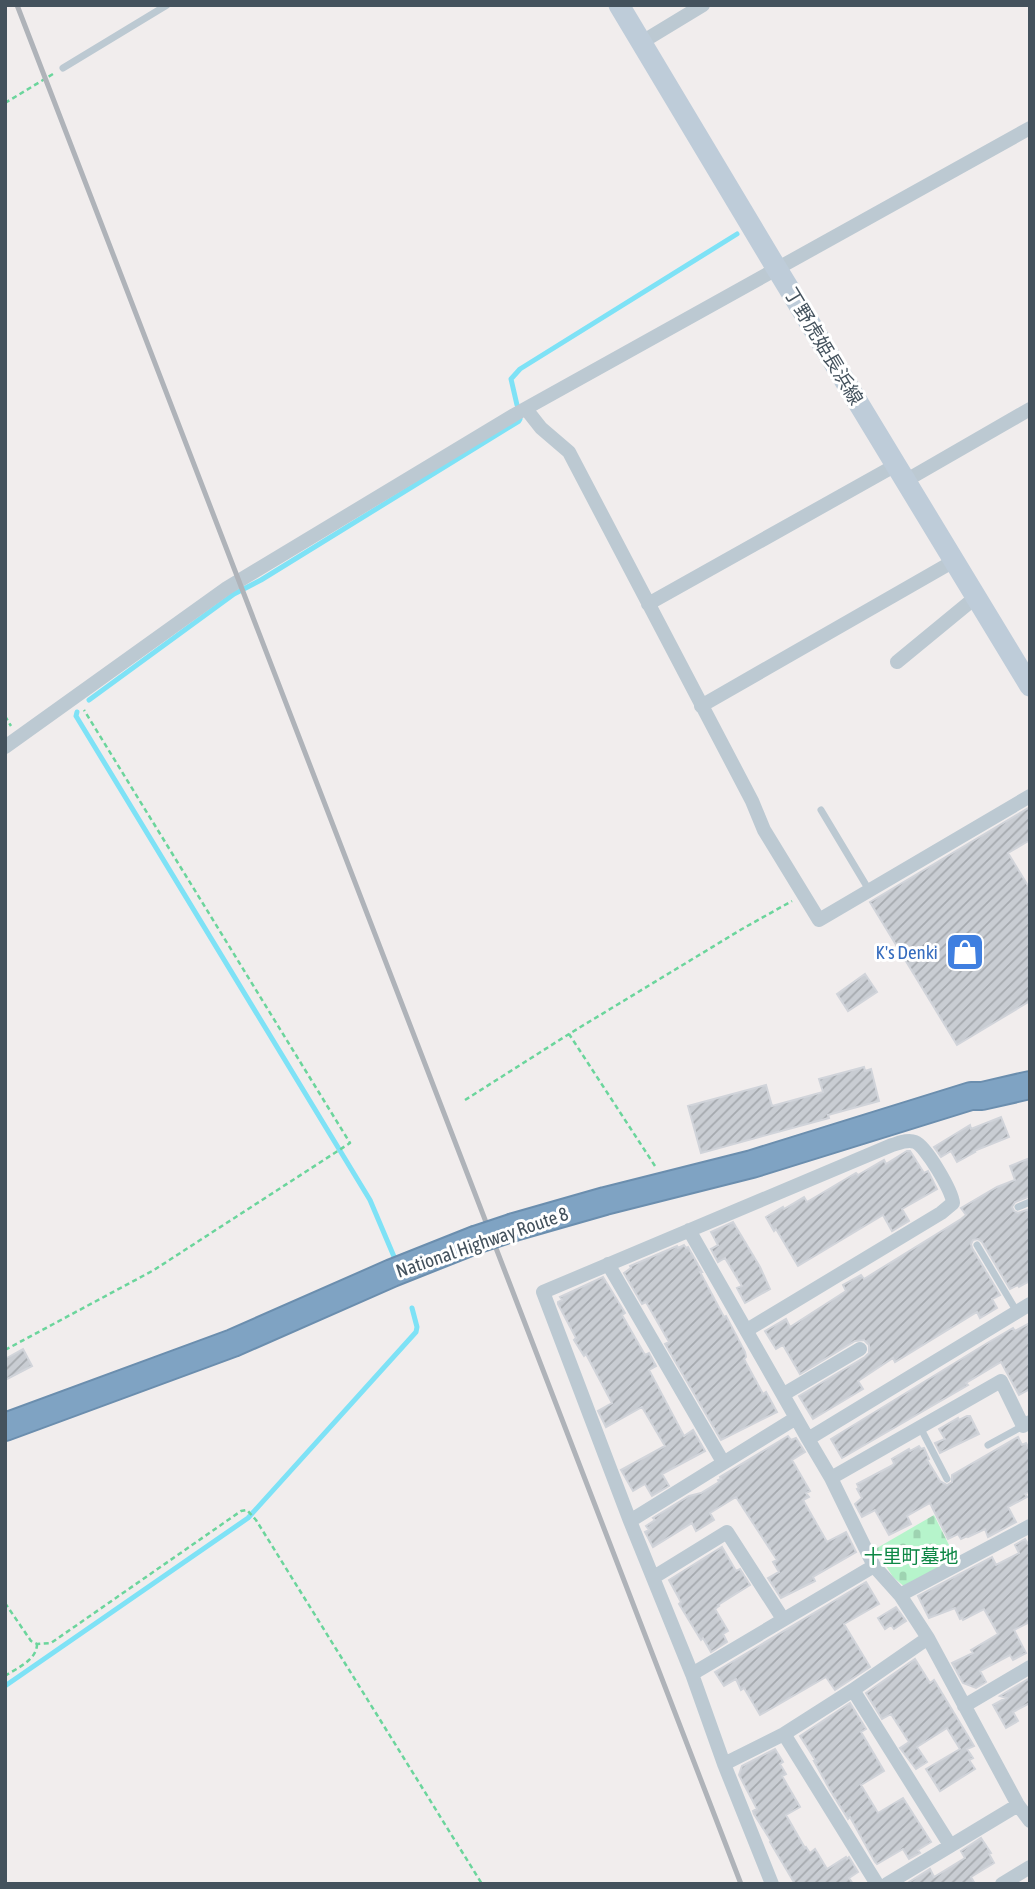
<svg xmlns="http://www.w3.org/2000/svg" width="1035" height="1889" font-family="'Asap Condensed','Noto Sans JP',sans-serif">
<style>
.cemetery{fill:url(#cemetery-stones)}
.lines{fill:none;stroke-linecap:round;stroke-linejoin:round}
.stream{stroke:#7ee2f6;stroke-width:5}
.building{fill:url(#building-hatch);stroke:#d1d4da;stroke-width:2}
.highway-casing{stroke:#6b8eae;stroke-width:30}
.path{stroke:#6bd59c;stroke-width:2.5;stroke-dasharray:5 3.5;stroke-linecap:butt}
.lane{stroke:#bcc9d2;stroke-width:7}
.street{stroke:#bcc9d2;stroke-width:14}
.secondary{stroke:#beccd9;stroke-width:21}
.highway{stroke:#7fa3c3;stroke-width:26}
.rail{stroke:#afb3b9;stroke-width:5}
.highway-bridge-casing{stroke:#6b8eae;stroke-width:30;stroke-linecap:butt}
.highway-bridge{stroke:#7fa3c3;stroke-width:26}
.labels{text-anchor:middle;stroke-width:6;stroke-linejoin:round;paint-order:stroke}
.street-label{font-size:19px;fill:#44525d;stroke:#fff}
.shop-label{font-size:19px;fill:#366cbe;stroke:#fff;text-anchor:end}
.park-label{font-size:19px;fill:#0c8744;stroke:#fff}
</style>
<defs>
<pattern id="cemetery-stones" width="16" height="16" patternUnits="userSpaceOnUse" patternTransform="scale(1.75)"><rect width="16" height="16" fill="#b6f4cb"/><path d="M2 7V4a2 2 0 0 1 4 0v3zM10 15v-3a2 2 0 0 1 4 0v3z" fill="#9ed3b1"/></pattern>
<pattern id="building-hatch" width="6" height="6" patternUnits="userSpaceOnUse" patternTransform="scale(1.75)"><rect width="6" height="6" fill="#c9cdd3"/><path d="M-1 1l2-2M0 6l6-6M5 7l2-2" fill="none" stroke="#a5a9ae"/></pattern>
</defs>
<rect width="100%" height="100%" fill="#f1eded"/>
<!-- cemetery -->
<path class="cemetery" d="M934,1515L955,1557L906,1588L893,1577L876,1550L877,1548Z"/>
<g class="lines">
<!-- stream -->
<path class="stream" d="M517,405L511,379L520,369L737,234
M89,700L234,594L261,580L519,421L520,419
M77,712L76,716L370,1200L395,1259
M5,1686L248,1518L416,1332L417,1327L412,1308"/>
</g>
<!-- building -->
<path class="building" d="M1030,807V840L1008,853L1030,889V1001L957,1045L870,902Z
M865,974L877,992L848,1011L837,994Z
M864,1067L865,1071L871,1069L879,1101L828,1115L829,1118L701,1153L688,1106L766,1085L772,1106L823,1092L819,1079Z
M1001,1117L1009,1137L974,1151L975,1152L957,1162L951,1151L941,1157L934,1147L970,1125L971,1129Z
M907,1151H910L924,1173L928,1171L937,1189L902,1209L909,1221L892,1231L883,1215L798,1266L776,1229L774,1231L766,1217L783,1207L784,1209L804,1197L807,1202L856,1173L858,1175L884,1160L886,1164Z
M1030,1158V1196L1015,1202L1012,1207L1014,1211L1018,1213L1030,1209V1281L1019,1287L1018,1285L1010,1289L982,1242L978,1239L973,1240L971,1244L972,1248L1000,1295L992,1299L997,1308L980,1318L977,1312L895,1362L893,1358L858,1381L863,1389L813,1419L799,1396L865,1357L869,1353V1345L864,1340L855,1341L800,1374L783,1345L776,1349L765,1331L786,1319L790,1327L846,1291L843,1285L861,1275L864,1279L961,1219L966,1215L961,1208L997,1187L1015,1180L1010,1166Z
M733,1222L760,1267L770,1289L745,1303L737,1288L742,1286L725,1258L718,1262L711,1249L718,1245L711,1232Z
M684,1245L686,1248L688,1247L702,1272H700L724,1317L726,1316L745,1352L746,1357L744,1359L763,1394L766,1392L777,1412L721,1440L665,1344L669,1342L646,1302L642,1304L624,1273L631,1268L630,1266L677,1246L678,1248Z
M603,1277L625,1313L622,1315L645,1355L649,1353L656,1366L649,1370L684,1436L693,1430L705,1451L662,1474L669,1486L652,1496L645,1484L633,1491L621,1470L665,1446L642,1407L606,1427L598,1411L612,1403L586,1354L584,1356L574,1340L576,1338L558,1304V1302L562,1300L560,1297Z
M1030,1323V1389L1019,1395L1001,1362L966,1383L968,1385L842,1458L831,1439L989,1342L1013,1328L1015,1331Z
M23,1349L32,1366L5,1380V1359Z
M967,1416H970L979,1434L940,1453L935,1443L945,1439L939,1429L958,1418L959,1420Z
M788,1436L791,1440L796,1438L805,1452L792,1460L810,1491L806,1493L809,1497L803,1500L827,1542L846,1532L856,1552L813,1577L815,1581L781,1598L768,1578L779,1572L773,1562L777,1560L736,1497L710,1513L714,1520L696,1531L692,1523L653,1547L645,1532L649,1530L646,1526L655,1520L653,1518L689,1496L701,1493L719,1482L718,1480L721,1479L720,1477Z
M1018,1437L1022,1445L1026,1443L1030,1450V1491L1025,1494L1027,1497L1008,1507L1016,1522L988,1537L985,1529L968,1537L967,1536L961,1539L958,1534L948,1539L930,1503L907,1516L911,1524L889,1535L875,1510L862,1517L855,1504L862,1498L857,1489L859,1488L857,1484L893,1465L894,1463L892,1459L909,1449L910,1451L919,1446L921,1449L924,1448L929,1459L927,1460L940,1481L947,1485L952,1482V1475Z
M1025,1539L1030,1547V1622L1014,1630L1026,1653L1013,1660L1010,1655L980,1671L986,1682L976,1688L963,1683L952,1663L973,1653L971,1650L998,1634L984,1609L963,1620L962,1618L960,1619L955,1608L929,1618L918,1596L992,1557L996,1565L1019,1553L1015,1545Z
M722,1547L736,1571L740,1569L750,1585L718,1605L719,1606L715,1609L728,1631L723,1634L727,1642L711,1652L703,1638L701,1640L679,1604L681,1602L669,1580Z
M866,1582L879,1604L844,1624L870,1667L835,1690L826,1677L760,1715L744,1688L741,1690L736,1679L724,1686L715,1672Z
M896,1607L906,1621L894,1629L891,1625L885,1629L878,1618Z
M915,1659L930,1683L934,1680L974,1746L967,1749L973,1758L969,1760L975,1769L940,1791L926,1769L960,1749L947,1728L917,1747L927,1762L916,1769L900,1748L909,1742L891,1714L882,1719L866,1693Z
M1030,1678V1703L1013,1712L1018,1721L1006,1728L993,1705L1006,1698L1000,1696Z
M850,1703L866,1729L861,1732L884,1771L861,1785L878,1813L903,1798L931,1842L918,1850L920,1853L909,1859L903,1849L877,1864L875,1862L850,1817L848,1819L830,1790L814,1761H816L800,1736Z
M775,1749L783,1762L780,1764L786,1774L782,1776L800,1807L786,1815L805,1848L806,1847L810,1853L815,1849L827,1869L846,1857L847,1859L849,1857L858,1872L849,1878L853,1884H795L770,1842L771,1841L754,1814L753,1811L757,1809L739,1775L742,1766Z
M981,1838L991,1853L989,1854L994,1863L971,1877L975,1884H906L930,1869L934,1877L965,1858L961,1851Z"/>
<g class="lines">
<defs>
<path id="highway" d="M514,1227L605,1201L752,1164L971,1096H982L1030,1085
M5,1427L233,1343L392,1273L475,1240"/>
</defs>
<!-- highway casing -->
<use href="#highway" class="highway-casing"/>
<!-- path -->
<path class="path" d="M5,103L53,74
M5,716L11,726
M465,1100L569,1034
M655,1166L569,1034L742,929L792,901
M5,1350L154,1270L350,1143L84,710
M5,1603L31,1641L37,1644L51,1643L241,1511L247,1510L256,1520L482,1884
M5,1676C17,1668 37,1660 37,1644"/>
<!-- lane -->
<path class="lane" d="M63,68L167,5
M821,810L869,890
M1018,1207L1030,1202
M977,1245L1017,1312
M920,1427L947,1479
M988,1445L1023,1426"/>
<!-- street -->
<path class="street" d="M642,42L703,5
M526,409L541,428L569,452L752,801L764,830L819,920L1030,796
M905,481L1030,409
M648,604L896,465
M897,662L976,597
M701,706L954,561
M5,747L227,588L514,415L1030,128
M689,1230L808,1439L1030,1304
M608,1264L723,1462
M747,1330L941,1213L953,1203C952,1191 926,1146 915,1142C908,1139 899,1143 892,1145L543,1292L630,1521L692,1674L724,1764L772,1884
M784,1394L860,1349
M808,1439L831,1478L874,1566L900,1595L928,1638L1018,1805L1030,1821
M831,1478L1001,1381L1023,1426L1030,1422
M630,1521L796,1418
M654,1577L727,1532L783,1619
M900,1595L1030,1526
M692,1674L874,1566
M853,1690L950,1845
M964,1706L1030,1667
M784,1734L877,1884
M724,1764L784,1734L853,1690L928,1638
M887,1884L1018,1805
M1002,1884L1030,1867"/>
<!-- secondary -->
<path class="secondary" d="M619,5L777,269L1030,686"/>
<!-- highway -->
<use href="#highway" class="highway"/>
<!-- rail -->
<path class="rail" d="M17,5L741,1884"/>
<defs>
<path id="highway-bridge" d="M475,1240L514,1227"/>
</defs>
<!-- highway-bridge casing -->
<use href="#highway-bridge" class="highway-bridge-casing"/>
<!-- highway-bridge -->
<use href="#highway-bridge" class="highway-bridge"/>
</g>
<!-- icons -->
<defs>
<symbol id="shop-square" viewBox="-11 -11 22 22"><rect x="-9" y="-9" width="18" height="18" rx="4" fill="#3f7fe0" stroke="#fff"/><path d="M-5-2.5h2.3a2.7 3.5 0 0 1 5.4 0H5L5.5 6h-11ZM-1.5-2.5h3a1.5 2.3 0 0 0-3 0Z" fill="#fff"/></symbol>
</defs>
<g fill-rule="evenodd">
<use href="#shop-square" x="943" y="930" width="44" height="44"/>
</g>
<g class="labels">
<!-- street labels -->
<g class="street-label">
<text transform="translate(824 346) rotate(59)" y="7">丁野虎姫長浜線</text>
<text transform="translate(482 1242) rotate(-19)" y="7">National Highway Route 8</text>
</g>
<!-- shop labels -->
<g class="shop-label">
<text x="938" y="959">K's Denki</text>
</g>
<!-- park labels -->
<g class="park-label">
<text x="911" y="1563">十里町墓地</text>
</g>
</g>
<!-- border -->
<rect width="1035" height="1889" fill="none" stroke="#44525d" stroke-width="14"/>
</svg>
